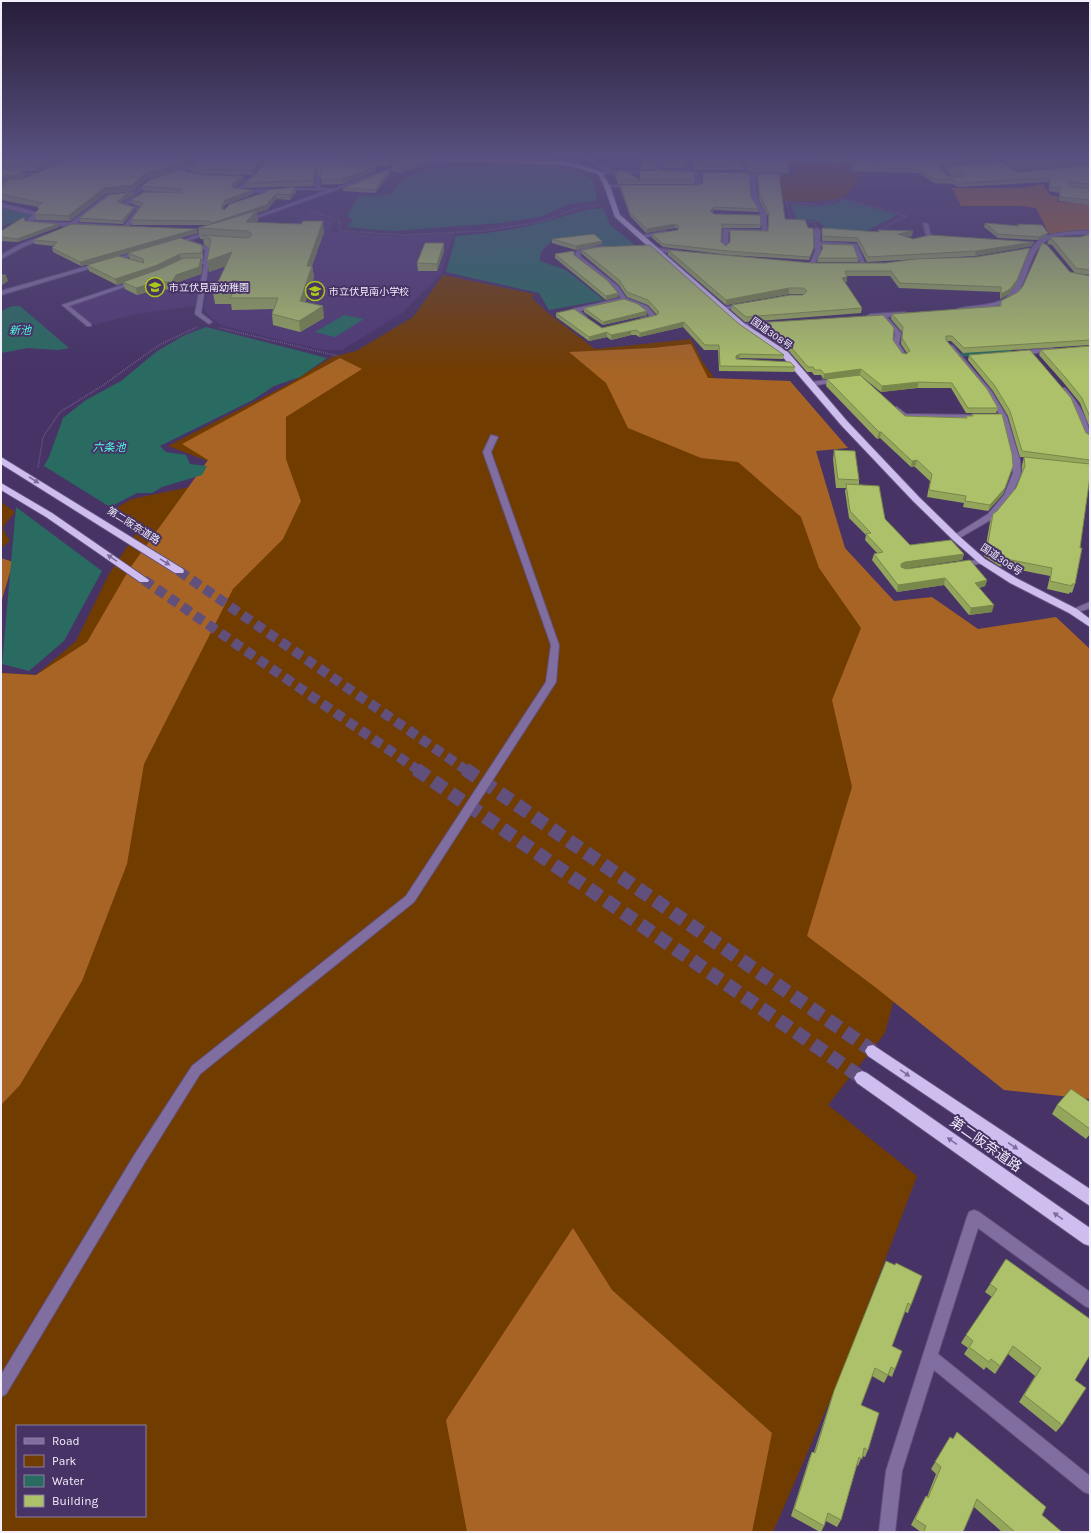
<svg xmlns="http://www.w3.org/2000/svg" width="1091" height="1533" font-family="Karla,'Noto Sans JP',sans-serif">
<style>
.built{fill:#513a75}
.green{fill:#713c00;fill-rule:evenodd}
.forest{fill:#a76424}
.water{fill:#296b60}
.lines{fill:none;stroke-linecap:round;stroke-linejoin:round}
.stream{stroke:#296b60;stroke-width:4}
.highway-tunnel-far1{stroke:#614f7c;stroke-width:10;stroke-dasharray:10 5.5;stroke-linecap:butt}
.highway-tunnel{stroke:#614f7c;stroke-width:14;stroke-dasharray:14 7;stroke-linecap:butt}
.minor-casing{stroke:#62517e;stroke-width:2}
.highway-casing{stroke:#62517e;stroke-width:2}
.path{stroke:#8d80a3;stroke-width:1.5;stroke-dasharray:0.5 1.5;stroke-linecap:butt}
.minor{fill:#806ea1;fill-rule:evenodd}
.highway{fill:#cebeef;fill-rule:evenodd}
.wall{fill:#94a65b;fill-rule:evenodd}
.shaded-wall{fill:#78874a}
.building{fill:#acc16a;stroke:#78874a}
.oneway{fill:#7d6b9d}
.labels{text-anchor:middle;stroke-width:4;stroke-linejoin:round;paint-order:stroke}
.far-poi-label{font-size:10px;fill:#f2eefb;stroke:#473366;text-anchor:start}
.far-street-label{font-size:10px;fill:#f2eefb;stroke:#473366}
.far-water-label{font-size:11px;font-style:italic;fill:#4efee3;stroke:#473366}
.near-street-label{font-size:14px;fill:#f2eefb;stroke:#473366}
</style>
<rect width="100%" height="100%" fill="#473366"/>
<!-- built -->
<path class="built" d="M311,213L334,221L330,232L403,237L454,233L442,273L402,313L342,350H323L272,338L221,325L210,317L204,310L210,258L269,251L298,216Z
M184,264H205L199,305L136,314L94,325L68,305Z"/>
<!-- green -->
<path class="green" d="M739,161L845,164L847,172H857L858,181C854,185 850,191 845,195C833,205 773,200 755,200L753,191L783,190L778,175L793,174L796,166L741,165Z
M443,275L534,294L532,298L548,313L595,349L691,339L702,361L834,546L897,618L912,933L885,1033L828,1105L917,1176L842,1373L773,1532H1V673L36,675L76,641L109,574L142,524L116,508L132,499L199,485L213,463L168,446L287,385L332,357L356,351L413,317ZM17,1426H145V1516H17Z
M1,502L15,512L2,528L10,541L1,548Z"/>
<!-- forest -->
<path class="forest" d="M1043,184L1050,195L1059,197L1057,202L1090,204V229L1049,234L1036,208L1021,206H961L952,188H1020Z
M691,344L708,378L790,381L848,448L816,451L845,548L894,601L932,597L978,629L1056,617L1090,649V1099L1004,1090L875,987L807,936L852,787L832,700L861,628L819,568L801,517L738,462L701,458L628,428L606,383L569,352L652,348Z
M340,358L362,369L286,417V459L301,501L283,539L233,589L144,764L127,864L82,981L20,1085L1,1105V673L36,675L87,642L130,568L208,460L182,444Z
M1,558L13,562L1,603Z
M573,1228L612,1290L772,1433L752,1532H467L446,1420Z"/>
<!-- water -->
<path class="water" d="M522,164C550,165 568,167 593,180L597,201L569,204L540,217L499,223L393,231L347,227L353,220L347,216L359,196L390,195L403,179L430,168Z
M843,199L897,215L864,232L826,228L818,221L796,219L790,204C806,205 830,210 843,199Z
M1,206L34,215L23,221L7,224L1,228Z
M603,208L610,225L634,244L630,246H602V240C585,233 538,235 540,261L566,270L604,300L549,310L539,293L446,272L456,236C487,234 519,229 548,221C567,216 583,209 603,208Z
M12,306H20L69,348L58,350L28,348L1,353V311Z
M344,315L364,319L335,337L315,332Z
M206,327L327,358L300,377L274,386L253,400L160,446L166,452L186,455L190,464L207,466L202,475L162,487L152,493H137L110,507L44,466L49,457L63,418L86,400L121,381L156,352L183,336Z
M16,507L102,571L64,641L29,671L2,664Z"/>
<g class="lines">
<!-- stream -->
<path class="stream" d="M960,355L1010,350"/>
<!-- highway-tunnel-far1 -->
<path class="highway-tunnel-far1" d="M179,571L466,770
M144,580L418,770"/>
<!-- highway-tunnel -->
<path class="highway-tunnel" d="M416,769L862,1078
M465,769L873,1051"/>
<defs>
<path id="minor" d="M199,158H203L194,168L171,175L169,174L190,166Z
M270,158H274L256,179L241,190C266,190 290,188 315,188L316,176L318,175L320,176V188L333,189L377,173L381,174L243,223V221L328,190H287L267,193L234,192V190L252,177Z
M585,158H590L612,171L656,170L657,158H661L660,171L658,172L600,174L598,172L606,171Z
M688,158H692L691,171L716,173L714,174H700L701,187H685L687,185H696L695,174L668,171L670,170H686Z
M736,158H740L748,172L782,175L780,176L755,175L758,200L766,213L767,233L728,232V246L725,248L722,246L723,229L762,230L760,213L752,200L750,175L734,174L736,172H743Z
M869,158H873L874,166L870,165Z
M990,158H995L1010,169L1006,170Z
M1065,158H1070L1080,167V169H1076Z
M961,166L959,168L942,170L948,176L946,177L936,169Z
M12,172L39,173L41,174L39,175L10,174Z
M152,178L156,179L137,194L109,197L76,223L122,226V228L120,229L28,224L25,222L33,215L1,207V203L39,213V215L33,221L70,223L106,195L134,192Z
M607,185H633L635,186L633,187H605Z
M140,195L144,196L127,205L143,208L128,228H124L123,227L137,209L119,206L127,200Z
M923,223L928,224L931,237L926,236Z
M817,228L820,230V242L857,244L866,266L861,265L853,247L820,246L821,251L814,265L809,266L815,251L814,230Z
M1090,230V234C1077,235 1060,233 1048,240C1025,253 1031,286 1009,301C994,310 972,310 955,313L952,311C963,304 991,308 1005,298C1026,283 1020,249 1044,237C1058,231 1075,232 1090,230Z
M209,231L214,232L175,245L170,244Z
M665,231L667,232V234L641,238L638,236Z
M45,235L48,237L47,238L25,246L1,259V255L21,244Z
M191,241L211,249L201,313L211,321L212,322L209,324L195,314L204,264H188L185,262L188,260H204L205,250L189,244V242Z
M589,247L603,246L606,248L581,253L580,256L618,286L626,298L647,306L657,317L656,318L641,320V318L650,316C634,292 602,306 580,311L587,317L584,319L573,311V309L621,298L608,283L574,256L577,251Z
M657,248L681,251L684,253L681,255L655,251V249Z
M140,251L145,252L1,295V291Z
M134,281L139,282L69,306L91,324V326H87L62,305Z
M745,303L748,305L747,306L723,310L720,308Z
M905,312L908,314L907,315L887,317L901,333L899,344L907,356L904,358L902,357L893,344L895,333L883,317L870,318L867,316L870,314Z
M768,322L771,324L770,325L742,328L739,326L742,324Z
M951,345L953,346L992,392L1007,417L1020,460L1021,473L1012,495L994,518L956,540H953V536L988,514L1004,495L1013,473L1012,460L1001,417L987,394L948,347Z
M1052,348L1054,349V351L1019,355L1016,353L1019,351Z
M840,378L843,380L842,381L811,386L808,384L811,382Z
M1061,388H1065C1078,402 1090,420 1090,440L1086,438L1071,403L1060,389Z
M893,407H897L906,414L980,415L983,417L980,419L904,418L893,409Z
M491,435L498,437L491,452L559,645L556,682L414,902L200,1074L145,1162L6,1394L1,1397V1375L135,1154L192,1066L406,896L546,682L551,645L483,452Z
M982,559L986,561L985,563L958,567L954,565L958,563Z
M1090,602V608L1073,614L1069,611Z
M974,1210L979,1212L1090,1292V1308L1085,1306L978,1228L938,1354L1090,1476V1494L1084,1492L934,1370L902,1471L895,1532H879L886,1471L967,1217L969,1212Z"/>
<path id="highway" d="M430,158L561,161L577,164L602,172L610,186L620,215L745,324L788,352L847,421L919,497L959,536L985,559L1018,579L1077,609L1090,619V627L1069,613L1010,583L979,563L953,540L913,501L841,425L782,356L739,328L615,217L604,186L598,174L574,167L561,165L433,160Z
M1,457L183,569L184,571L183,573H175L1,464Z
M1,483L52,513L149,580L148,582H140L46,517L1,490Z
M873,1045L1090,1189V1206L868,1056L865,1051L868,1046Z
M862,1071L867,1073L1090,1228V1246L1084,1244L857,1083L854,1078L857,1073Z"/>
</defs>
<!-- minor casing -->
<use href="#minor" class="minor-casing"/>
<!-- highway casing -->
<use href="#highway" class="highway-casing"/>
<!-- path -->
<path class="path" d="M842,198L906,216L870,235L817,230L814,222L792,220L786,202L822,205Z
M311,211L339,221L340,231L404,235L481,231L536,223L581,207L601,205
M220,328L338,356
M38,468L43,437L60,412L102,386L159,345L197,327"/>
<!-- minor -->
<use href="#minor" class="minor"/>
<!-- highway -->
<use href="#highway" class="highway"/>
</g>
<!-- wall -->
<path class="wall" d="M1,158H198L190,166L146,180L133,191L105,194L70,221L36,220L34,214L38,210V207L1,200ZM70,159L22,179H21L26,176L25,171H37L55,164ZM6,181H8L2,186Z
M201,158H268L252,175L204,174L191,172L190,166L198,161Z
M269,158H408L388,166H376V171L343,184L322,185L321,176L317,174L315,176L314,186L246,188L245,183L256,174Z
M409,158H431V161L400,173L392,171V166Z
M657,158L655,169H640L641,165Z
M662,158H687L685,168H662Z
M694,158L741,166V170H693Z
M741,158H869L870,162L874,163H875L874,158H992L991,161L939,167L948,176L958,177L951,176L946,171V167L1017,172L1090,165V205L1059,201V193L1049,191V182L958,187L953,184L934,183L919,173L852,171L851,164L788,162L789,169L788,173L749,172Z
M998,158H1068L1072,162L1071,166L1017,170Z
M1072,158H1090V165H1080Z
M391,168V172L375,193L343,191V188L359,182Z
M616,172L640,180H695L694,184H618L615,175Z
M702,172L751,197L759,209L758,212L714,210L712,212L714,214L761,225L760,228H722L721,242L726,246L730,243V230L768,231V216L759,200L757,178V174L785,219L813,251L809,260L728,255L663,247L652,238V234L678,230V229L675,228L646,233L630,216L620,188V185H699L702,183Z
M203,175L245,180L234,188L253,190V194L225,205L223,209L224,210L266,192H296L290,200L276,199L267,210L257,213L258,221L257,222L324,232L312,266L314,277L305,302L324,318L300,332L273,325L272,314L273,309L232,310L231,304H215L213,293L226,266L209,272V248L204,245L203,239H200L198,228L207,225H132L131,220L141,207L132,204L131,200L174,193L143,191L142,186Z
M109,195L135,196L126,199L121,203L134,210L123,224L80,222L79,218Z
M25,221L59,227L18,242L1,241V231Z
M985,223L1017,226L1018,224L1047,236L1038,240L998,238L984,227Z
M822,228L878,232L879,230L912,236L906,237L913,239L1032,246L975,256L867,262L857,242L822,241Z
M198,233L180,238L202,245L203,251V259H201L202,266L201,274L178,282L174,290L159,289L137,295L125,289L123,283L117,285L89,271L87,265L106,259L81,266L53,252L52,248L53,246L35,244L33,240ZM172,240L128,253L130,259L118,256Z
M1090,234V275L1075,273L1052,245L1047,244L1049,239L1080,237Z
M552,239L602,241V244L576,250L552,243Z
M822,244L858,258V262H817L818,258L822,250Z
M582,250L739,324L784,355L783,359L739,358L738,359L795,367L794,372L719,371L718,350H704L683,327L639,337L636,335H631L611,340L607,337L589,341L556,317V313L602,328L657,315L648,305L627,297L619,285L582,254Z
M668,250L812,263H886L976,257L1028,253L1016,285L1009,294L1000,299V292L899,288L890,276H847V282H845L862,308L861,313L745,322L731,310L732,305L803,295H804L802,294H789L726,305L668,255Z
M444,251L437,271H418L417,263Z
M555,254L574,255L618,293V297L606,300L555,258Z
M1070,272L1090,276V345L963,353L951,341H947L998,408L996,413H966L951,388H917L881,392L860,375L823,379L821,375H814L812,372H807L789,351L755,328V323L893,340L902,353L906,354L907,353L901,344L902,332L891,319L892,314L1000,306L1001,301Z
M584,308L647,311V315L603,325L584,312Z
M1090,346V428L1080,403L1063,382L1039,355L1041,350Z
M969,355L1090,435V476L1075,584L1072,593L1070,592L1069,594L1047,589L1050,576L999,566L984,556L990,522L993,514L997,511L1016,488L1022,472V465L1024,457H1020L1008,416L993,391L968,360Z
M827,379L905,416L965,418L966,416H971L972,414L1013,466L1011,473L1003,494L988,511L963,507L964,503L927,497L930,481L915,467H911L880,438L877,439L826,386Z
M834,450L859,480V485L885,519L910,545L964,554L962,560L905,568L987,580L985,586L979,588L992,612L969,615L944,585L897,592L872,560L874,554L877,553L865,540L866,535L849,518L845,491L846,488H836L833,459Z
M1090,1102V1134L1086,1139L1052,1114L1057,1105Z
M1006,1259L1075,1380L1062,1425L1056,1432L1019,1402L1035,1376L1008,1354L995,1374L986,1367L984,1370L964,1354L968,1348L961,1343L966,1335L992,1297L985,1292Z
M883,1269L911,1305L908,1313L905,1312L892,1346L895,1369L892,1377L888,1375L884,1383L872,1376L861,1405L868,1450L865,1457L862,1456L858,1466L857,1465L841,1520L837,1527L826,1521L824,1526L821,1532H820L791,1516L809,1459L812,1452H814L831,1399Z
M957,1432L1042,1515L1062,1532H1002L974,1507L963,1532H921L911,1525L922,1503L926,1496L927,1497L936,1474L931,1469L950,1437L953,1439Z"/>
<!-- shaded-wall -->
<path class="shaded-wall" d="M54,158H74L55,164L37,171L35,166Z
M192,158H198L190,166L146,180L133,191L105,194L70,221L68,216L104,188Z
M262,158H268L252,175V170Z
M395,158H408L388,166L387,161Z
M424,158H431V161L400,173L399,167Z
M982,158H992L991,161L935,168L936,164Z
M1090,160V165H1080L1081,161Z
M1072,162L1071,166L1017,170L1018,166Z
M376,166V171L343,184L342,179Z
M317,168V174L315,176L314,186L313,180L314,170Z
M391,168V172L375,193V190Z
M25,171L26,176L20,180L6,181L1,188V180L4,176Z
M244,176L245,180L233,189L232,188V184Z
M295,187L296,192L290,200V195Z
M253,190V194L225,205L222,212L221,208L225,200Z
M134,192L135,196L126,199L118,206L117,202L125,195Z
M276,194V199L267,210L257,213L258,221L248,232L246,222L213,228L212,223Z
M134,207V210L123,224L122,221Z
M714,207V210L710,214V211Z
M323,221L324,232L308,277L307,266Z
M58,224L59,227L18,242L17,239Z
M675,224V228L646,233L647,229Z
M197,229L198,233L81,266L80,262Z
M913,231L912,236L898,239V234Z
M1048,233L1047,236L1038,240L1039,237Z
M602,241V244L576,250V246Z
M1034,242L1032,246L975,256L976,251Z
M444,243V251L437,271V264Z
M202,245L203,251V259L202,253Z
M1030,248L1028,253L1016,285L1009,294L1000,299L1001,294Z
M232,252L234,263L209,272L207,261Z
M180,254L181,260L156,272L123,282V283L117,285L115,279Z
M201,258L202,266L201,274L178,282L174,290L172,282L176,275Z
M312,266L314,277L302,312L300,301Z
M6,275L8,281L1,286V278Z
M847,277V282L842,283V278Z
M158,282L159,289L137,295L136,288Z
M789,288V294L726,305V300Z
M618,293V297L606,300V296Z
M323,306L324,318L300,332L299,321Z
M647,311V315L603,325V322Z
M684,322L683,327L639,337L640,333Z
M631,331V335L611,340V335Z
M607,332V337L589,341V337Z
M740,354L739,358L736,361V356Z
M861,369L860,375L823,379L824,374Z
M919,382L917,388L881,392L882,386Z
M879,432H881L880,438L877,439Z
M917,460L915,467H911L912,461Z
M1013,466L1011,473L1003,494L988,511L990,505Z
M964,554L962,560L904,569L899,571L901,564L905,562Z
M945,578L944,585L897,592L898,585Z
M987,580L985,586L973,590L975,583Z
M994,605L992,612L969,615L971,608Z"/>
<!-- building -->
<path class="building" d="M1,158H54L35,166L1,165Z
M73,158H192L189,160L144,174L132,185L104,188L68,216L34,214L39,209L37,206L42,203L1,194V187L9,180L22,179Z
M201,158H262L252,170L203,169L190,166L198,161Z
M269,158H395L387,161L339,159L338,161L341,164L376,166L342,179L321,180V171L317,168L314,170L313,180L245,183L256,174Z
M409,158H424L399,167L392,166Z
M642,158H656L655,164L641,165Z
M662,158H686L685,164H662Z
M694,158H737L741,166L693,165Z
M744,158H787L789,169L749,167Z
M787,158H869L870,162L874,163L876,162V158H982L936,164L948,176L963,177L966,174L952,171L946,167L1000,161L1017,172L1090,165V184L1069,182L1068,184L1071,187L1090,189V200L1060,197V188L1050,187V178L959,183L954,179H934L919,169L853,167L852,160Z
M1005,158H1068L1072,162L1018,166Z
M1077,158H1090V160L1081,161Z
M391,168L375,190L343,188L359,182Z
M1,169L25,171L18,174L4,176L1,180Z
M179,170L203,175L244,176L232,184V188L253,190L225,200L221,208L224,210L230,204L266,192L267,190L295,187L290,195L276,194L266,205L212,223L209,221L131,220L143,203L131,200L144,192L183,193L180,189L142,186L150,180Z
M658,170L694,172L695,180H619L616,172L625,171L640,180V171Z
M702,172L749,173L751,197L759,209L714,207L710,211L714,214L760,215L761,225L722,224L721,242L726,246L730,242V230L768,231L769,213L760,196L757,174H779L785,219L805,220L808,228H813L814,247L810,257L728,251L663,244L652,234L678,230L679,226L675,224L647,229L630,213L620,185H699L703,183Z
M134,192L125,195L117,202L134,207L122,221L79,218L109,195Z
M256,211L246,222L301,224L303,221H323L307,266H312L300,301L323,306L299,321L272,314L278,298H230L232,293H213L232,252L207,261L211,239L202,235L247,238L251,236V233L247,231L198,228Z
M24,217L25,221L58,224L17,239L1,237V231Z
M985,223L1019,226L1018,224L1042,225L1048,233L1039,237L998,234Z
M72,224L197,229L80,262L52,248L57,242L33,240Z
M822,228L879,232V230L913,231L898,234L913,239L930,235L1034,242L976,251L868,257L858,238L822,236Z
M594,234L602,241L576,246L552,239Z
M1090,234V270L1076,268L1053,240L1049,239L1053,237H1080Z
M180,238L202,245V253L180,254L155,266L115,279L87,265L118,256L144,263L143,259L128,253Z
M425,243H444L437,264L417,263Z
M1042,243L1047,245L1070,272L1090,276V340L964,348L952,336H946V340L987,389L998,408H968L952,383L919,382L882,386L861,369L824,374L821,370H815L813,367H808L790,346L755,323L883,315L894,328L893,340L902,353L906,354L910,351L902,338L903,327L892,314L1001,306V301L1018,292L1023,286Z
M822,244L853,245L858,258H818L823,248Z
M650,245L739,324L784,355L740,354L736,356V359L790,362L795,367L720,366L719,345H705L684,322L640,333L637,330L631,331L611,335L607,332L589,337L556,313L574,309L602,328L657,315L659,312L648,300L627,292L619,280L582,250L598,247Z
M1030,248L1017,280L1010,289L1001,294V287L900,283L891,271H845L847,277L842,278L862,308L746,317L732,305L790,295H803L807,291L803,288H789L726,300L668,250L812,263H886L915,259L976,257Z
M574,251V255L607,280L618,293L606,296L555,254Z
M184,258H201L199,267L176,275L172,282H158L136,288L123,282L160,269Z
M1,275H6L1,278Z
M624,299L638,304L647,311L603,322L584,308Z
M1090,346V417L1082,398L1065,377L1041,350Z
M1030,350L1071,398L1086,433L1090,435V460L1022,451L1010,411L995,386L969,355Z
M860,375L905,416L967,418L966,416H973L972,414H1002L1012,454L1013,466L1005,488L990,505L965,501L966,496L929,490L932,474L917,460L912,461L881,432H879L827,379Z
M834,450L855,451L859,480L838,479Z
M1024,457L1090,464V476L1080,548H1082L1075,584H1072V586L1050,581L1052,568L1001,558L987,548L993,514L997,511L1016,488L1025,466Z
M846,484L879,486L885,519L910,545L951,540L964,554L905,562L901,564V567L906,569L970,560L987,580L975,583L994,605L971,608L945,578L898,585L874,554L883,552L866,534L871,533L850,511Z
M1071,1089L1090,1102V1129L1057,1105Z
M1006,1259L1090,1319V1355L1075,1380L1086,1388L1062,1425L1024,1395L1041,1368L1013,1346L1000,1366L991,1359L989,1362L969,1347L973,1341L966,1335L997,1289L990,1284Z
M886,1261L895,1265L896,1263L922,1276L911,1305L908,1303L892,1346L902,1351L895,1369L891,1367L888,1375L875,1368L861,1405L879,1413L868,1450L864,1448L862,1459L859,1457L841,1520L828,1513L824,1526L794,1509L812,1452L815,1453L834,1391Z
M957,1432L1046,1507L1042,1515L1062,1532H1015L977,1499L963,1532H924L926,1526L915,1519L926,1496L928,1498L941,1467L935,1462L950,1437L953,1439Z"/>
<!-- one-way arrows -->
<defs><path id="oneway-solid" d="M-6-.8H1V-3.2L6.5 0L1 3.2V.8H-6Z"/></defs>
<g class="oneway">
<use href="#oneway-solid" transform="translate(34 480) rotate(32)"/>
<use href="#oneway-solid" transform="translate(112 558) rotate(-146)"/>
<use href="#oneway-solid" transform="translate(165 562) rotate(32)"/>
<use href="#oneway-solid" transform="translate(905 1073) rotate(34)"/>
<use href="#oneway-solid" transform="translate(952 1141) rotate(-145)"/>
<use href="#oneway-solid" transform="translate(1013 1146) rotate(34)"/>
<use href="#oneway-solid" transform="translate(1058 1216) rotate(-145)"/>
</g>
<!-- sky -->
<linearGradient id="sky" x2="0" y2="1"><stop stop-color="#271c38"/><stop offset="0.42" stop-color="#58507f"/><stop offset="1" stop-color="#58507f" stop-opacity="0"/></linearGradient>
<rect width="1091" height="373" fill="url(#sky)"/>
<!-- icons -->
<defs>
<symbol id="school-ring" viewBox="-11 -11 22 22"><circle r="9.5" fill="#473366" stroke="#a9c71a" stroke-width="1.5"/><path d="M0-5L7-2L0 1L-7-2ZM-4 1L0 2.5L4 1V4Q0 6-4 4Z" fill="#a9c71a"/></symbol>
</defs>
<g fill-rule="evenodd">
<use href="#school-ring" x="144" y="276" width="22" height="22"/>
<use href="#school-ring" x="304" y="280" width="22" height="22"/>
</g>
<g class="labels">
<!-- far-poi labels -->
<g class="far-poi-label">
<text x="169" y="291">市立伏見南幼稚園</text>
<text x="329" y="295">市立伏見南小学校</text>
</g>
<!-- far-street labels -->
<g class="far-street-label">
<text transform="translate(772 333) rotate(35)" y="4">国道308号</text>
<text transform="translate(134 525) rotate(32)" y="4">第二阪奈道路</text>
<text transform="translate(1002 559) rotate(34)" y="4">国道308号</text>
</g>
<!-- far-water labels -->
<g class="far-water-label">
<text x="20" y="334">新池</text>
<text x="109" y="451">六条池</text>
</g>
<!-- near-street labels -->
<g class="near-street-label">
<text transform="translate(986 1144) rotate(35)" y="5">第二阪奈道路</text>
</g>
</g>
<!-- border -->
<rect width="1091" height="1533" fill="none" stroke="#f2eefb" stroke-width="4"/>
<!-- legend -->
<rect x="16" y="1425" width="130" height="92" fill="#473366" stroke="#8b7ea2"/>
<rect x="24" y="1438" width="20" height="6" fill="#806ea1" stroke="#8b7ea2"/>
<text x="52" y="1445" font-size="12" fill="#f2eefb">Road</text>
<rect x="24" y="1455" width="20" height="12" fill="#713c00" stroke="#8b7ea2"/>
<text x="52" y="1465" font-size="12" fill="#f2eefb">Park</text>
<rect x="24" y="1475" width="20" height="12" fill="#296b60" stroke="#8b7ea2"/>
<text x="52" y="1485" font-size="12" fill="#f2eefb">Water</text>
<rect x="24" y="1495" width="20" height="12" fill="#acc16a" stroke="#8b7ea2"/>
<text x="52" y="1505" font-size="12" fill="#f2eefb">Building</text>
</svg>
